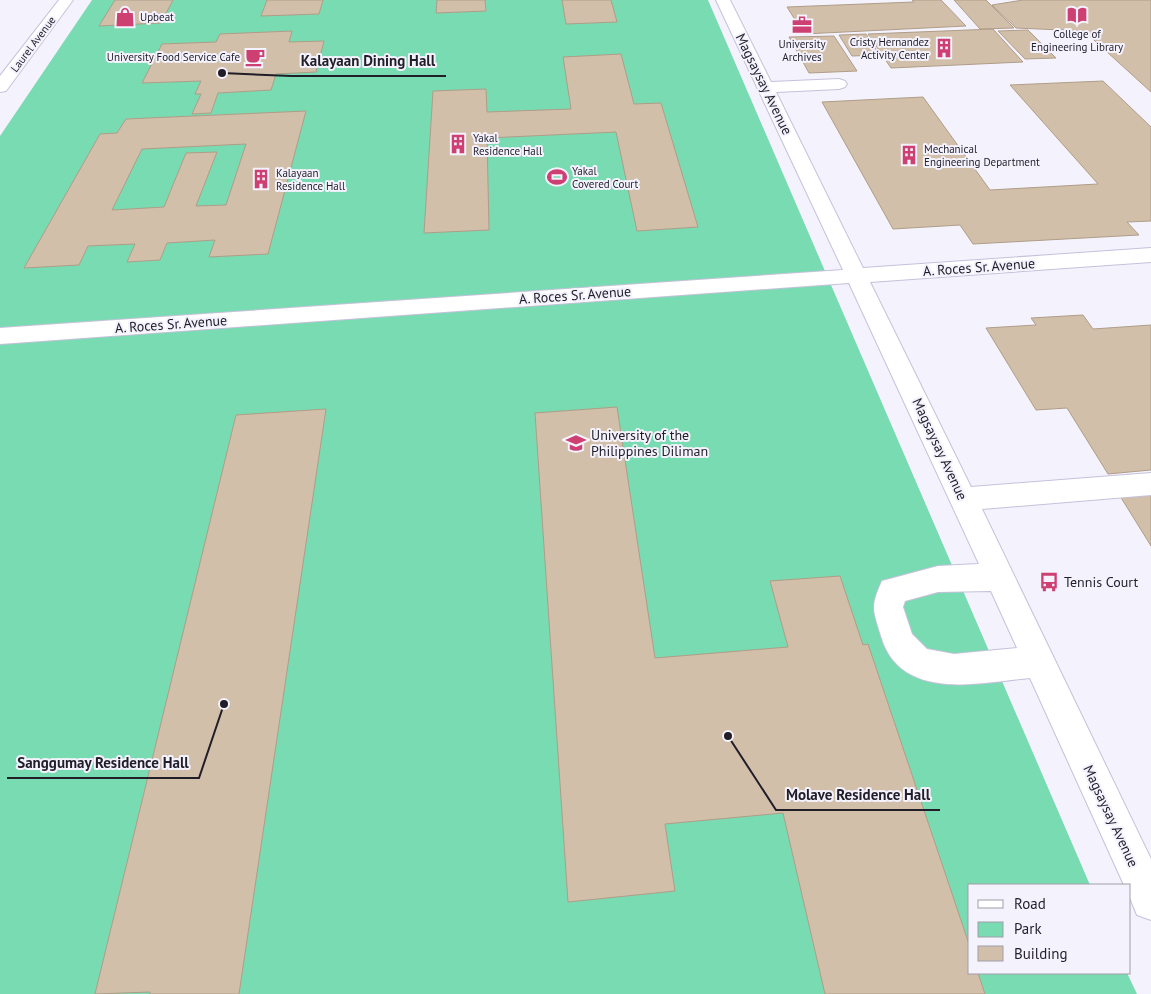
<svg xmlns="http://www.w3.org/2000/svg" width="1151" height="994" font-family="'PT Sans',sans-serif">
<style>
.green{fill:#79dbb1}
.building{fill:#d2bfaa;stroke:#af9d88;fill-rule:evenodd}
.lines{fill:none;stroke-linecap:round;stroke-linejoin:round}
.minor-casing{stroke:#c6c1db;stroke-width:2}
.minor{fill:#fff;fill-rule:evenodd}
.labels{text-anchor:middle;stroke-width:4;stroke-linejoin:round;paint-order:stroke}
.far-poi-label{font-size:11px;fill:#211e28;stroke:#f4f2fd;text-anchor:start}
.far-street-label{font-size:11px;fill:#211e28;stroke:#f4f2fd}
.street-label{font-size:14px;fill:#211e28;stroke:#f4f2fd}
.poi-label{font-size:14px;fill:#211e28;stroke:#f4f2fd;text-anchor:start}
.leader{fill:none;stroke:#211e28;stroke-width:2}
.callout-dot{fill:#211e28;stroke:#f4f2fd;stroke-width:2}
.callout-label{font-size:15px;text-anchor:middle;font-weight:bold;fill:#211e28;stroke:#f4f2fd;stroke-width:4;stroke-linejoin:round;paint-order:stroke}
</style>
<rect width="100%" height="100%" fill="#f4f2fd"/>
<!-- green -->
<path class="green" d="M92,0H708L1090,885H970V973H1127L1137,994H0V136Z"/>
<!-- building -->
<path class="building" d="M115,0H173L161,23L99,26Z
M267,0H323L319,14L261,16Z
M437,0H485L486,11L436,13Z
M562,0H611L617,22L566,24Z
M912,0H941L966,26L804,34L787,7L914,2Z
M954,0H986L1014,28L980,29Z
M1023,0H1151V92L1084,31L1016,28L992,5Z
M993,29L1023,62L891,68L868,34Z
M1028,30L1056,58L1025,59L998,31Z
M292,31L289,42L324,41L316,72L276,74L271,90L218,93L211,113L192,114L201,94H195L201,81L142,83L162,44L216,42L220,34Z
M866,34L880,55L852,56L839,35Z
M834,36L857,71L809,73L789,37Z
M621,54L634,104L661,103L698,227L637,231L616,132L487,138L489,230L424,233L433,91L486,89L487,112L571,109L563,57Z
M1103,81L1151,127V221L1127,222L1139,235L973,244L960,225L893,229L822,102L923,97L990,190L1098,184L1010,85Z
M306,111L268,254L209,257L215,240L167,243L160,260L127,262L135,244L88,246L79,265L24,268L100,134L117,133L126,119ZM246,144L226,205L196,206L217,152L186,153L164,207L112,210L142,149Z
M1083,315L1093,329L1151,325V470L1108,474L1067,408L1036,410L986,328L1036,325L1031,318Z
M617,407L655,658L788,647L770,581L840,576L863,645L868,644L970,947V973H978L985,994H825L783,813L665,824L675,891L568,902L535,413Z
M326,409L239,994H150V992L95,994L236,415Z
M1151,494V546L1120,496Z"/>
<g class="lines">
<defs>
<path id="minor" d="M59,0H73L6,91L0,92V76Z
M716,0H730L771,82L839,79L845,81L847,84L845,87L839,89L776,92L863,268L1151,248V262L870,282L971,487L1151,473V495L982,509L1151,859V920L1137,915L1130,898V885H1124L1030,678C979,683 900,702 881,636C873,609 870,608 882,581L938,566L979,564L849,283L0,344V328L843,270ZM991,591L1017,648L954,654L927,649L912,634L903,607L905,601L938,592Z"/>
</defs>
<!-- minor casing -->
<use href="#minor" class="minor-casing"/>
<!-- minor -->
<use href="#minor" class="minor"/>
</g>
<!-- icons -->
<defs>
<symbol id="library-bare" viewBox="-9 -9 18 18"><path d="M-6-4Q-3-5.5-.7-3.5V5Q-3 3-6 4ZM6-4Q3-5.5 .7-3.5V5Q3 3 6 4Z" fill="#cd4071" stroke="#f4f2fd" stroke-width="2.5" paint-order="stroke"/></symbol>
<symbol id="shop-bare" viewBox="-9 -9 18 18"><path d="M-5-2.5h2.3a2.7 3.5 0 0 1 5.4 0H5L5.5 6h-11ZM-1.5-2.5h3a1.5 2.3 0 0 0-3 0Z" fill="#cd4071" stroke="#f4f2fd" stroke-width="2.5" paint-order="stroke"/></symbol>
<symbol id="office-bare" viewBox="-9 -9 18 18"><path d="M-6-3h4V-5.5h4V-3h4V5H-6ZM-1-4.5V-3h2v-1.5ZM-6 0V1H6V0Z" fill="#cd4071" stroke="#f4f2fd" stroke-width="2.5" paint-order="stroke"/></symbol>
<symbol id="building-bare" viewBox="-9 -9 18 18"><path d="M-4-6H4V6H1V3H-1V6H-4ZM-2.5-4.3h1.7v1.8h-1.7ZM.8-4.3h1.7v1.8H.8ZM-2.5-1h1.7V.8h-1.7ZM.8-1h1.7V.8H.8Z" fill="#cd4071" stroke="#f4f2fd" stroke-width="2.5" paint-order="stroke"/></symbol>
<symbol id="cafe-bare" viewBox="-9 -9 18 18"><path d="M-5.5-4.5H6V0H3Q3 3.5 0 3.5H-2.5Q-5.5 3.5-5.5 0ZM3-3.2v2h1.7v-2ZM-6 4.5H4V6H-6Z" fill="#cd4071" stroke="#f4f2fd" stroke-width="2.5" paint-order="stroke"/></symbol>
<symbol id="stadium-bare" viewBox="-9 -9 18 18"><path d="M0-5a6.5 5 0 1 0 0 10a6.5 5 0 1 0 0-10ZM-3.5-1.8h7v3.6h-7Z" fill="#cd4071" stroke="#f4f2fd" stroke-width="2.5" paint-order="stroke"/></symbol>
<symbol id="university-bare" viewBox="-9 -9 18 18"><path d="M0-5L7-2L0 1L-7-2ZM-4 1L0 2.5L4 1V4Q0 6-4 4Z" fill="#cd4071" stroke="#f4f2fd" stroke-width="2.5" paint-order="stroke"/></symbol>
<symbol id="bus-bare" viewBox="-9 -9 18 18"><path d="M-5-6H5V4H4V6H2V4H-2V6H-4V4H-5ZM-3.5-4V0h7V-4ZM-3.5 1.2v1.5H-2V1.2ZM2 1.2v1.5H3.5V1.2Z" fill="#cd4071" stroke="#f4f2fd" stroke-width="2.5" paint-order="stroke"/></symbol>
</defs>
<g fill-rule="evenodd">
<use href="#library-bare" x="1063" y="1" width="28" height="28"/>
<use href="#shop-bare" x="111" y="3" width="28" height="28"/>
<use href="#office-bare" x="788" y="11" width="28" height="28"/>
<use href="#building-bare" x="930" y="34" width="28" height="28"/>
<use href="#cafe-bare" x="241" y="43" width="28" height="28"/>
<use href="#building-bare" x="444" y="130" width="28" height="28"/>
<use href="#building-bare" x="895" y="141" width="28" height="28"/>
<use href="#stadium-bare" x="543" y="163" width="28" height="28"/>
<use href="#building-bare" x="247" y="165" width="28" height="28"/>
<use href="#university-bare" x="562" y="429" width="28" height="28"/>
<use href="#bus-bare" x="1035" y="568" width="28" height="28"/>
</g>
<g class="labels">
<!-- far-poi labels -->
<g class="far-poi-label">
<text x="140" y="21">Upbeat</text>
<text x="1077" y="38" text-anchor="middle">College of<tspan x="1077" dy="13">Engineering Library</tspan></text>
<text x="929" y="46" text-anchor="end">Cristy Hernandez<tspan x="929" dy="13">Activity Center</tspan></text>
<text x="802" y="48" text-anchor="middle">University<tspan x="802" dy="13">Archives</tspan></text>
<text x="240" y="61" text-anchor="end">University Food Service Cafe</text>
<text x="473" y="142">Yakal<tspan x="473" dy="13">Residence Hall</tspan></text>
<text x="924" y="153">Mechanical<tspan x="924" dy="13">Engineering Department</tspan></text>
<text x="572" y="175">Yakal<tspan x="572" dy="13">Covered Court</tspan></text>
<text x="276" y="177">Kalayaan<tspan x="276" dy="13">Residence Hall</tspan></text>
</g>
<!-- far-street labels -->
<g class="far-street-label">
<text transform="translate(33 44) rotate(-53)" y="4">Laurel Avenue</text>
</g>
<!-- street labels -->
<g class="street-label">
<text transform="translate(764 84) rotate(64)" y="5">Magsaysay Avenue</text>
<text transform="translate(979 267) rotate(-4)" y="5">A. Roces Sr. Avenue</text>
<text transform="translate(575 295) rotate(-4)" y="5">A. Roces Sr. Avenue</text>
<text transform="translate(171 324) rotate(-4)" y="5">A. Roces Sr. Avenue</text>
<text transform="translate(940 449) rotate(65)" y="5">Magsaysay Avenue</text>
<text transform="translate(1111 816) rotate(65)" y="5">Magsaysay Avenue</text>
</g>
<!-- poi labels -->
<g class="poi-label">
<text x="591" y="440">University of the<tspan x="591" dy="16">Philippines Diliman</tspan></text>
<text x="1064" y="587">Tennis Court</text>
</g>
</g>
<!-- callouts -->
<path class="leader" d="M222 73L291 76H446M224 704L199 778H7M728 736L776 810H940"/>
<g class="callout-dot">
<circle cx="222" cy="73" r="5"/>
<circle cx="224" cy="704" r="5"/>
<circle cx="728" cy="736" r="5"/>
</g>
<g class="callout-label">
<text x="368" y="66">Kalayaan Dining Hall</text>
<text x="103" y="768">Sanggumay Residence Hall</text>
<text x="858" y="800">Molave Residence Hall</text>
</g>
<!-- legend -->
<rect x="968" y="884" width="162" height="90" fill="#f4f2fd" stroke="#a09da8"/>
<rect x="978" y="900" width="25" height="8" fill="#ffffff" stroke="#a09da8"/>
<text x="1014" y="909" font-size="15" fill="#211e28">Road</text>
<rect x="978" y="922" width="25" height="15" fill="#79dbb1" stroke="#a09da8"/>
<text x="1014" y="934" font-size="15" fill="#211e28">Park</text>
<rect x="978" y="946" width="25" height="15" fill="#d2bfaa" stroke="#a09da8"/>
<text x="1014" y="959" font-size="15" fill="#211e28">Building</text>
</svg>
